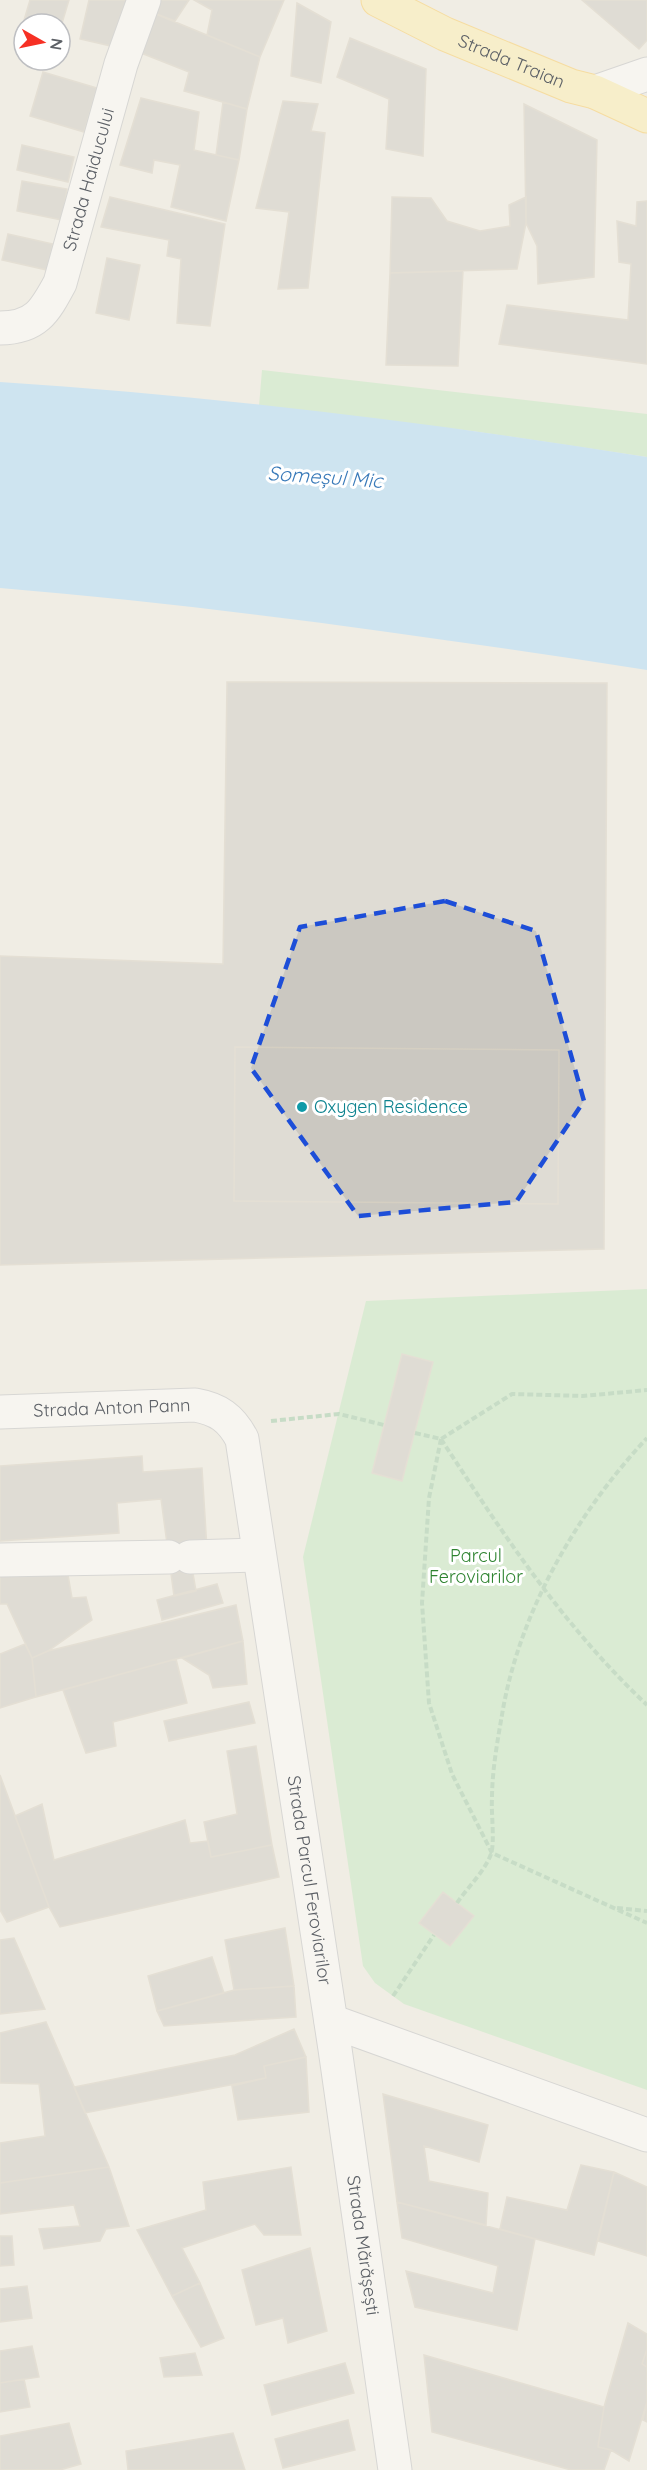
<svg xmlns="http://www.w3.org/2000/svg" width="647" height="2470" font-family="Quicksand,sans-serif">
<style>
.green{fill:#bfe9bf}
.water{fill:#a5d9ff}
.building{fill:#cbc8c1;stroke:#d5cfc2;stroke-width:1.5}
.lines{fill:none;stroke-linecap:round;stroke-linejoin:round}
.minor-casing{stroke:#b9bcc1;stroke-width:35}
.major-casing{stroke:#fcc951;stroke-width:35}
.path{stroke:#96c8a3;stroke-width:4;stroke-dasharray:6 3;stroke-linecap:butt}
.minor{stroke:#fff;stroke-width:33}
.major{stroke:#fff0aa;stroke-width:33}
.marked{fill:none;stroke:#1d4ed8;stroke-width:4.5;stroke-dasharray:12 8;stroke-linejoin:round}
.culture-dot{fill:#0f9aa8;stroke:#fff;stroke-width:2}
.labels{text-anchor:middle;stroke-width:6;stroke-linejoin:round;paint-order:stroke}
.street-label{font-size:18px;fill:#5c6066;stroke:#fff}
.culture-label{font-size:18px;fill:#0d838f;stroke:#fff;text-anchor:start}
.park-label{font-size:18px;fill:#2e8330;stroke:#fff}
.water-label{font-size:20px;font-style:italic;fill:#397ab9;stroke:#fff}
</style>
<rect width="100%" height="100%" fill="#f0ede4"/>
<!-- green -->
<path class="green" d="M262,370L647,414V457L472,431L259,406Z
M647,1289V2090L404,2004L375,1983L363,1966L303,1557L366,1301Z"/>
<!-- water -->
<path class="water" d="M0,382C216,396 433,423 647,457V670C432,637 217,606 0,588Z"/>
<!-- building -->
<path class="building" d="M30,0H69L60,30V24H24L22,27Z
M89,0H127L111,46L80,39Z
M156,0H189L175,21L151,12Z
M194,0H284L260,57L207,35L212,10Z
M582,0H647V40L639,49Z
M297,3L331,22L321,83L291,76Z
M151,12L260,57L247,109L184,91L189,72L136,51Z
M350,38L426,69L423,156L386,149L389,99L337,77Z
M43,72L97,88L84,132L30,116Z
M141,98L199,112L194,150L239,160L226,221L171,207L180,165L154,160L152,173L120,165Z
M283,101L318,104L311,131L325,133L308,288L278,289L289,212L256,208Z
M223,102L247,109L239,160L216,155Z
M524,104L597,140L594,277L538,284L537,246L526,223Z
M22,145L74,157L68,182L17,170Z
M22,181L67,189L62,220L17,211Z
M110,197L225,224L210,326L177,323L181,259L167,256L169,240L101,227Z
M392,197L431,198L447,221L480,231L510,226L509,205L526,197V223L517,269L390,273Z
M647,201V364L499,344L507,305L628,320L631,264L619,262L617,221L636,226L637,202Z
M8,234L53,244L47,270L2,260Z
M107,258L140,265L129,320L96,313Z
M463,271L458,366L386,365L390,273Z
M227,682L607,683L604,1249L0,1265V956L223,964Z
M235,1047L559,1050L558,1204L234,1201Z
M402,1354L433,1362L402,1481L372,1473Z
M142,1456L143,1472L202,1468L207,1549L189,1550L196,1591L174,1596L161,1499L117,1503L119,1533L0,1541V1466Z
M0,1572L68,1575L72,1598L86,1597L92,1620L48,1651L32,1658L7,1604H0Z
M217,1584L223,1603L162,1620L157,1600Z
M236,1605L243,1641L36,1697L32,1658L48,1651Z
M243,1641L247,1684L213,1688L209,1675L182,1658Z
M25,1644L32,1658L36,1697L0,1708V1654Z
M176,1659L187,1703L113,1722L116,1746L86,1753L63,1690Z
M249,1702L255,1723L169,1741L164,1721Z
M256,1746L272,1845L211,1857L204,1822L237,1814L227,1751Z
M0,1775L49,1907L7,1922L0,1910Z
M42,1804L54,1860L185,1820L190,1843L208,1841L211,1857L272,1845L279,1877L60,1927L49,1907L15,1816Z
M443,1892L474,1916L450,1946L419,1923Z
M285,1928L294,1986L234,1990L225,1940Z
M14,1938L45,2009L0,2014V1940Z
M212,1957L224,1993L157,2011L148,1976Z
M294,1986L296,2017L164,2026L157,2011L234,1990Z
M46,2022L109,2167L0,2183V2143L45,2136L39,2084L0,2083V2033Z
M294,2029L306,2057L264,2066L266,2078L85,2113L74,2087L235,2055Z
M306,2057L309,2112L238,2120L232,2086L266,2078L264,2066Z
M383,2094L488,2125L479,2162L424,2146L429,2181L488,2193L486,2225L397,2202Z
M581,2165L614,2172L594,2255L500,2229L507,2197L567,2210Z
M109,2167L129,2226L106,2229L100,2241L44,2249L39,2229L80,2226L74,2205L0,2214V2183Z
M291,2167L301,2235H264L255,2224L182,2248L200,2283L172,2296L137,2230L206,2210L203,2182Z
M614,2172L647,2187V2256L598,2241Z
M397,2202L535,2239L517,2330L415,2307L406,2271L493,2293L498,2266L402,2238Z
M0,2236H12L14,2265L0,2266Z
M310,2248L327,2331L288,2343L283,2318L256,2325L242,2270Z
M200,2283L224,2338L201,2347L172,2296Z
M27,2286L32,2318L0,2322V2289Z
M628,2323L647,2334V2349L642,2364L647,2367V2402L629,2461L611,2450L598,2447L604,2407Z
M32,2346L39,2377L0,2383V2351Z
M647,2349V2367L642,2364Z
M195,2353L202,2375L164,2377L160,2358Z
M424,2355L604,2407L598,2447L611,2450L604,2470H571L432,2432Z
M345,2363L354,2393L272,2415L264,2385Z
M24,2379L30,2407L0,2412V2383Z
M647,2402V2422L643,2420Z
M348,2420L355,2450L283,2468L275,2439Z
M69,2423L81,2464L60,2470H0V2436Z
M233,2433L245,2470H128L126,2451Z"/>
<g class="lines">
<defs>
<g id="minor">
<path d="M595,92L647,74"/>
<path id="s1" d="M0,328C36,328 45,311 60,283L121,64L144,0"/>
<path id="s2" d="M0,1412L195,1405C218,1409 231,1418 242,1439L335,2049L395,2470"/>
<path d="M190,1557L259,1555"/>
<path d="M0,1560L169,1557"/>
<path d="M331,2021L647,2135"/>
</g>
<g id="major">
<path id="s3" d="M378,0L445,34L571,86L595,92L647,116"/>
</g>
</defs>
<!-- minor casing -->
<use href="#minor" class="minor-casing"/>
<!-- major casing -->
<use href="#major" class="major-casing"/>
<!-- path -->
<path class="path" d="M271,1421L339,1414L384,1425
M415,1433L441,1439L512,1394L583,1396L647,1390
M441,1439L429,1498L422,1603L429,1703L452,1774L492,1853L647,1923
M441,1439C503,1534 564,1627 647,1705
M457,1903C467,1888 485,1871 491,1854C495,1842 491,1813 492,1799C492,1769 498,1738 503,1709C521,1609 578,1512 647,1438
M617,1908L647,1911
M393,1996L434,1935"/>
<!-- minor -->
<use href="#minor" class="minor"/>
<!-- major -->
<use href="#major" class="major"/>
</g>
<!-- marked area -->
<path d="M0 0H647V2470H0ZM445,901L536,931L584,1101L516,1202L358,1216L251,1068L300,927Z" fill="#f0ede4" fill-opacity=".55" fill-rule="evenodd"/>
<path class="marked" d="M445,901L536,931L584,1101L516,1202L358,1216L251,1068L300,927Z"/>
<!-- markers -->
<circle class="culture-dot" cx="302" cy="1107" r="6"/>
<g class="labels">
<!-- street labels -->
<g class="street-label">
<text dy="6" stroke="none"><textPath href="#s3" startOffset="147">Strada Traian</textPath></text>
<text dy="6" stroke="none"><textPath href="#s1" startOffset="188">Strada Haiducului</textPath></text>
<text dy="6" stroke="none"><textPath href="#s2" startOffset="112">Strada Anton Pann</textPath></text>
<text dy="6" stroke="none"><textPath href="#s2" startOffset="702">Strada Parcul Feroviarilor</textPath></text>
<text dy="6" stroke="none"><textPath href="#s2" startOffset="1071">Strada Mărășești</textPath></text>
</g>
<!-- culture labels -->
<g class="culture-label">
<text x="314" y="1113">Oxygen Residence</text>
</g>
<!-- park labels -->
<g class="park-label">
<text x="476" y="1562">Parcul<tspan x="476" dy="21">Feroviarilor</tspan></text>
</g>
<!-- water labels -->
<g class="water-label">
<text transform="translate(325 477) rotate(4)" y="7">Someșul Mic</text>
</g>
</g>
<!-- north arrow -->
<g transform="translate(42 42) rotate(99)"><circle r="28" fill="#ffffff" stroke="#bebfc2" stroke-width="1.5"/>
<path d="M0-4.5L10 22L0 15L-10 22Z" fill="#f63024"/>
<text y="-9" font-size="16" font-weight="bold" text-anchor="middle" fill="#5c6066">N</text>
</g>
</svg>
